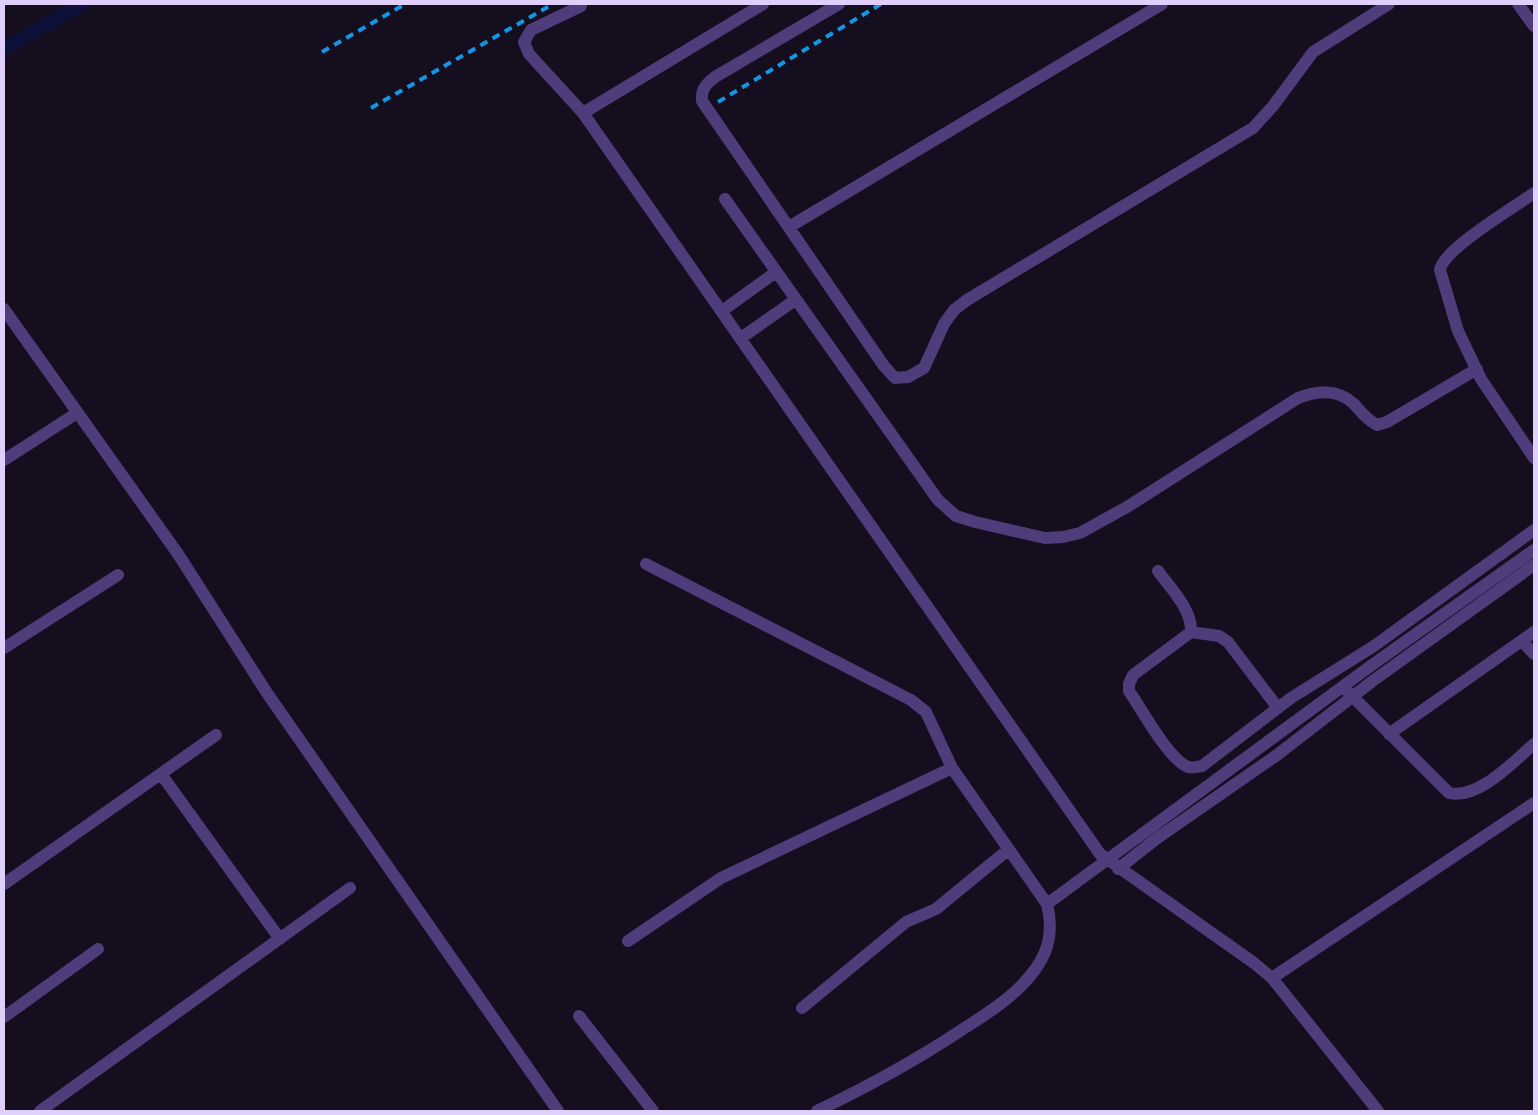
<svg xmlns="http://www.w3.org/2000/svg" width="1538" height="1115" font-family="Quicksand,sans-serif">
<style>
.lines{fill:none;stroke-linecap:round;stroke-linejoin:round}
.canal{stroke:#0d1139;stroke-width:14}
.minor{stroke:#4f3c7a;stroke-width:12}
.rail{stroke:#1197e6;stroke-width:4;stroke-dasharray:8 6;stroke-linecap:butt}
</style>
<rect width="100%" height="100%" fill="#150e1f"/>
<g class="lines">
<!-- canal -->
<path class="canal" d="M4,49L82,4"/>
<!-- minor -->
<path class="minor" d="M839,4L715,77C706,84 701,89 702,101L884,366L895,378L908,377L924,368L944,324L954,310L967,300L1253,128L1273,106L1313,52L1389,4
M1518,4L1534,26
M581,6L531,30L524,42L529,54L583,113L1100,854L1254,963L1272,978L1378,1111
M583,113L763,4
M1534,193C1515,207 1443,249 1440,270L1458,331L1481,379L1534,458
M725,199L938,500L956,516L975,522L1045,538L1063,537L1080,533L1127,507L1298,398C1317,391 1337,388 1354,404C1361,412 1367,420 1377,425L1387,422L1477,369
M789,227L1162,4
M4,309L178,554L267,693L558,1111
M722,311L776,272
M741,338L795,300
M4,460L77,413
M646,564L911,700L926,712L952,768L1047,904C1052,924 1051,944 1040,962C1023,991 990,1012 963,1029C915,1061 869,1086 817,1111
M1158,571C1171,589 1192,609 1191,632L1133,675L1129,684V691C1142,710 1167,756 1186,766C1191,769 1197,767 1202,766L1291,698L1374,646L1534,530
M1191,632L1219,636L1228,642L1278,708
M1522,641L1534,654
M4,648L118,575
M1347,691L1449,793C1478,800 1513,762 1534,744
M1389,734L1534,632
M161,774L280,939
M1118,869L1156,839L1277,755L1374,680L1534,565
M4,884L216,735
M1047,904L1372,665L1534,550
M628,941L721,878L952,768
M1272,978L1534,803
M802,1008L906,922L936,909L1009,849
M579,1016L653,1111
M4,1017L98,949
M40,1111L350,888"/>
<!-- rail -->
<path class="rail" d="M322,52L405,4
M718,102L881,4
M371,108L553,4"/>
</g>
<!-- border -->
<rect width="1538" height="1115" fill="none" stroke="#e0cffb" stroke-width="10"/>
</svg>
